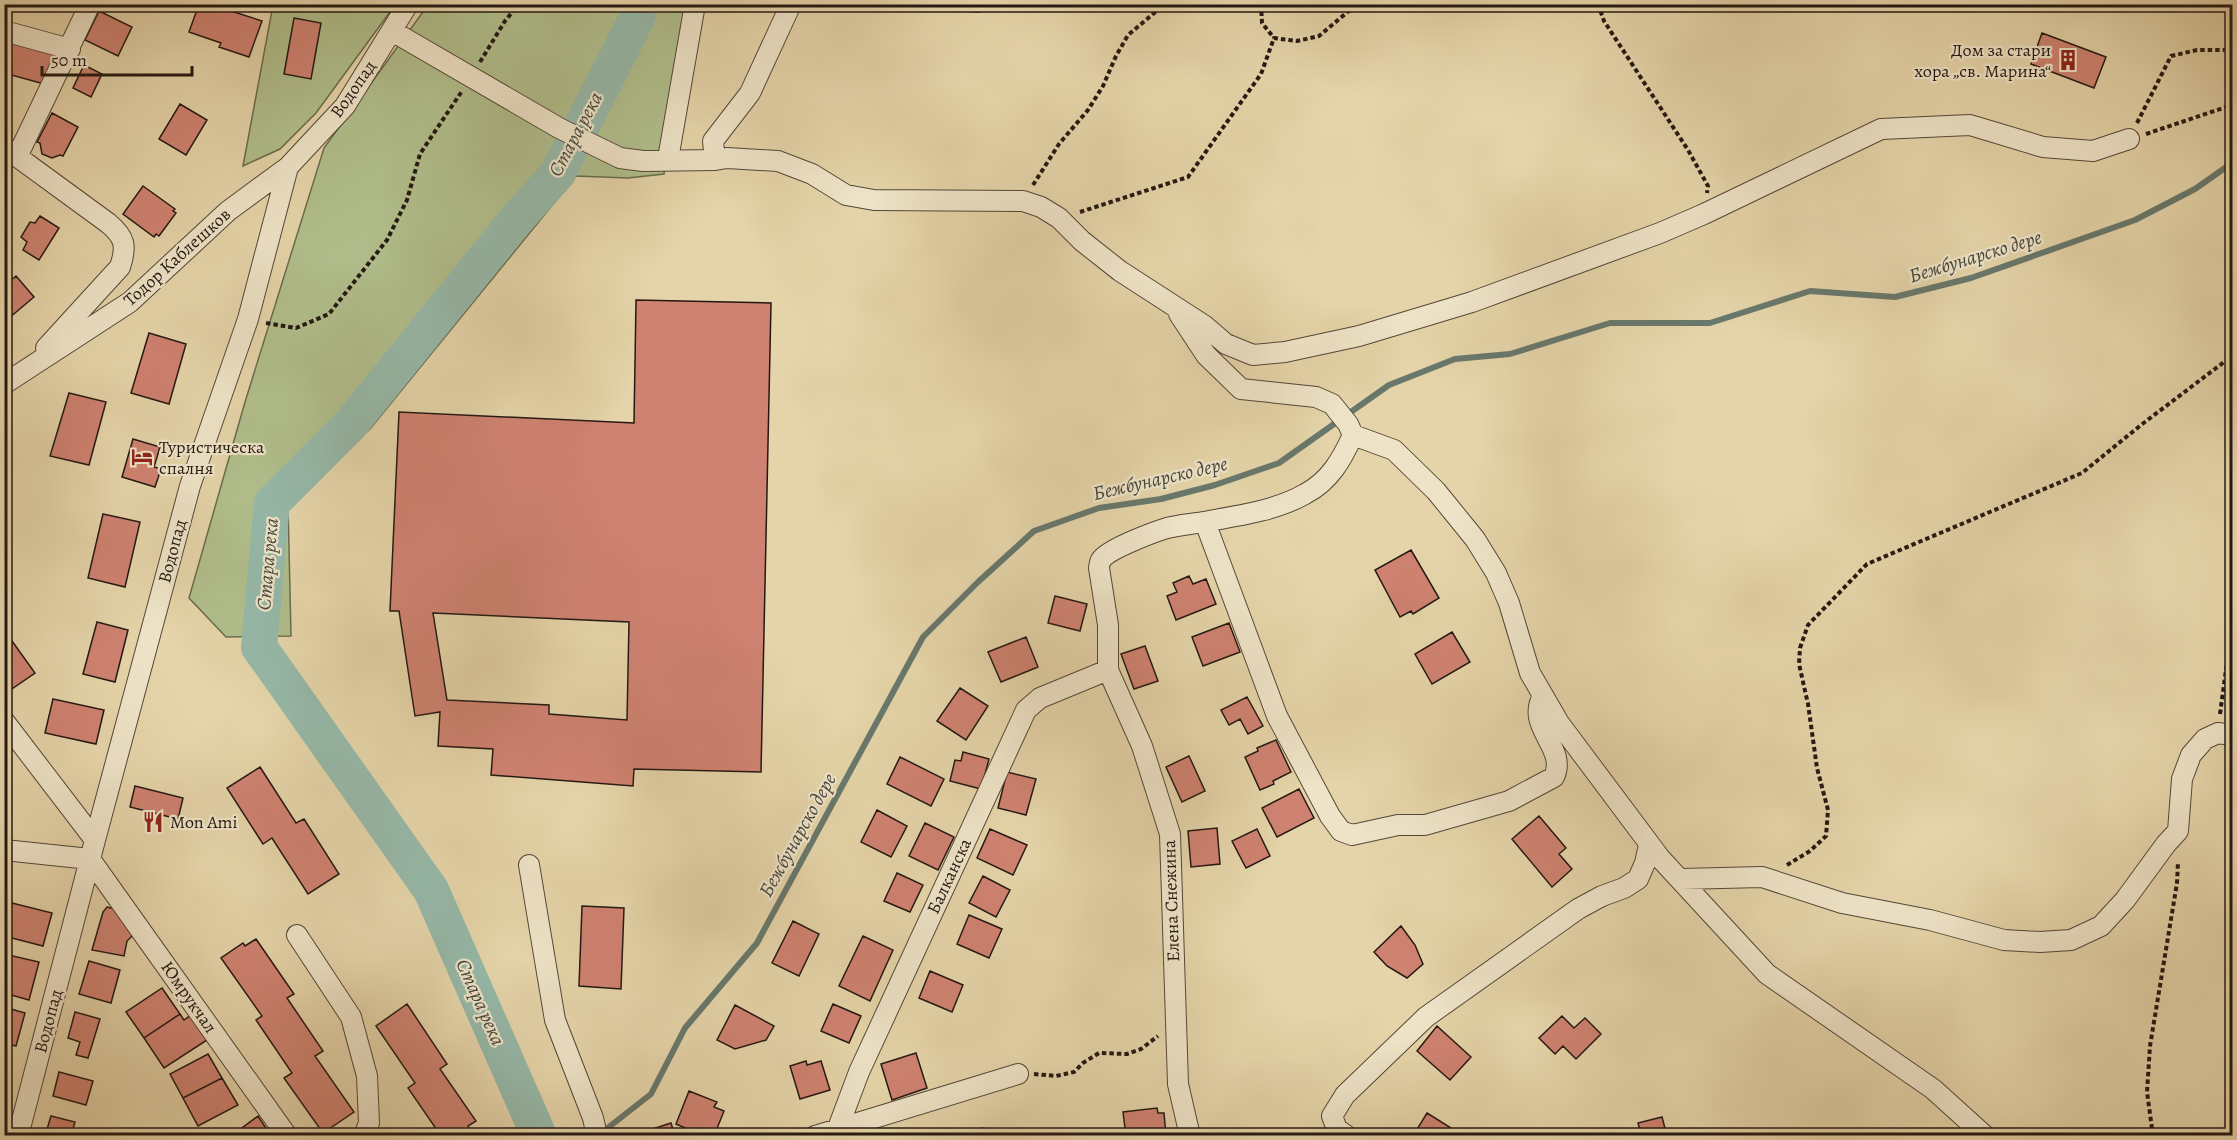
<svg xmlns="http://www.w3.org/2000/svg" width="2237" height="1140" font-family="Alegreya,serif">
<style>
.green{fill:#b0be8b;stroke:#6a6b4e;stroke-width:1.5}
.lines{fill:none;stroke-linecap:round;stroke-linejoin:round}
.stream{stroke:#68786c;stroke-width:6}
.river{stroke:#96b8a8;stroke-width:36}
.building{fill:#cf8271;stroke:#241812;stroke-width:1.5;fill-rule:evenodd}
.minor-casing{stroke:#544738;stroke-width:22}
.path{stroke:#241812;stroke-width:4;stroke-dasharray:4.5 3;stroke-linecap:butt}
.minor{stroke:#eee3c7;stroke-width:20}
.labels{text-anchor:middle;stroke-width:4.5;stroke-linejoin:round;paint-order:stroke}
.poi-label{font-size:18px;fill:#241812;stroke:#eee3c7;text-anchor:start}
.street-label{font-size:18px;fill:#241812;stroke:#eee3c7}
.water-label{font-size:20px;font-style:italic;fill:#46483f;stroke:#eee3c7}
</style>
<rect width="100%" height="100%" fill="#e5d4a9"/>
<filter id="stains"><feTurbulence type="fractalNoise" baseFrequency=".00333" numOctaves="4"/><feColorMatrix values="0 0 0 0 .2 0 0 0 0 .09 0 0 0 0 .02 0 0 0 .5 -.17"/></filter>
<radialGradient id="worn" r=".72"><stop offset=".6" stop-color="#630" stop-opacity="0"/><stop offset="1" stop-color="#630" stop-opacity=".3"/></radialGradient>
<!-- green -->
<path class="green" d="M273,5H395L316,113L280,149L243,166Z
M428,5H686L664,174L628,178L576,176L370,429L288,503L291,636L226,637L189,598L245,402L324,148Z"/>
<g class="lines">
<!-- stream -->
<path class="stream" d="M600,1134L651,1094L685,1028L757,943L923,637L978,582L1034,531L1099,508L1161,499L1215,485L1279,463L1389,385L1455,359L1510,354L1610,323H1710L1810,291L1895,297L1971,278L2135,220L2195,189L2232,163"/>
<!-- river -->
<path class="river" d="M539,1136L431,890L259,647L272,503L351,424L516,220L558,173L637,18L641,4"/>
</g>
<!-- building -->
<path class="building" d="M199,4H233L231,11L262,21L249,57L219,47L221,43L189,32Z
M899,4H979V12L899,7Z
M99,11L132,27L118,56L85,40Z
M294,18L321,23L311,79L284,74Z
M2042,33L2106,57L2094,88L2031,64Z
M4,36L60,55L48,85L4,73Z
M84,65L102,74L91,97L73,88Z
M180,104L207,120L186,155L159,139Z
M52,113L78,127L63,156L60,155L52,158L42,154L40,143L37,142Z
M143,186L175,209L173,211L176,213L159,236L156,234L154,237L123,214Z
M40,216L59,228L39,260L23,250L27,242L21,237L30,222L35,223Z
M16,276L34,297L9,318L4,313V286Z
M636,300L771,303L761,772L634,769L633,786L491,775L493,749L438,746L440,712L415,716L399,611H390L399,412L634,423ZM433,613L629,622L627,720L549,714V705L447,700Z
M149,333L186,344L169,404L131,393Z
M69,393L106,402L89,465L50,456Z
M133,439L160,447L154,467L161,469L155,487L122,477Z
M103,514L140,522L125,587L88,578Z
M1411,550L1439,598L1413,614L1411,611L1400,617L1375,570Z
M1189,576L1193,584L1206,579L1216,604L1176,620L1167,596L1177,592L1173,583Z
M1055,596L1087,604L1080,631L1048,623Z
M97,622L128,630L115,682L83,674Z
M1229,623L1240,652L1203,666L1192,637Z
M1452,632L1470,662L1432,684L1415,654Z
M1026,637L1038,667L1001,682L988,652Z
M12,641L35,673L6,693L4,690V646Z
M1145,646L1158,681L1134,689L1121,654Z
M960,688L988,706L966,740L937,721Z
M1247,697L1263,726L1248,734L1240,719L1229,725L1221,710Z
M53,699L104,710L96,744L45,733Z
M1276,740L1291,772L1273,781L1274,784L1260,790L1245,757L1258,751L1257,748Z
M963,752L989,759L981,789L950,781L955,760L961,761Z
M1189,756L1205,791L1182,802L1166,767Z
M900,757L944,779L931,806L887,784Z
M260,767L296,823L304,819L339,874L308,894L272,838L263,844L227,788Z
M1007,772L1036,779L1026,815L998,808Z
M135,786L183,798L178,819L130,807Z
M1299,789L1314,818L1277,837L1262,808Z
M877,810L907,826L891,857L861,842Z
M1539,816L1566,848L1559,854L1572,869L1552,887L1512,839Z
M925,823L954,837L938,870L909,856Z
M1217,828L1220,864L1191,867L1188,831Z
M990,829L1027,845L1013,875L977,858Z
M1257,829L1270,856L1246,868L1232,841Z
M897,873L923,885L910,912L884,901Z
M983,876L1010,890L996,917L969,903Z
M12,903L52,913L43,946L4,936Z
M582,906L624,908L621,989L579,986Z
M107,907L115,909L134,934L127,941L124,956L92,950L103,912Z
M969,915L1002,929L989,958L957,944Z
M793,921L819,934L799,976L772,963Z
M1401,926L1415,945L1423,964L1407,978L1387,966L1374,952Z
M863,936L893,950L870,1001L839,986Z
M256,939L294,994L287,998L323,1051L315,1056L354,1112L323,1133L284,1078L292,1073L256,1020L262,1016L221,958L243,943L245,946Z
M4,954L39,962L29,1000L4,993Z
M89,961L120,970L111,1003L79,994Z
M930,971L963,985L952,1012L919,998Z
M162,988L180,1014L144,1038L126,1012Z
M407,1004L447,1064L440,1069L476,1121L468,1126L475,1136H441L408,1088L415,1083L376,1026Z
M833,1004L861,1016L849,1043L821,1031Z
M735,1005L774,1026L766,1040L735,1049L717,1040Z
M4,1007L25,1013L16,1046L4,1043Z
M75,1012L100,1019L88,1058L76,1055L80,1042L68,1038Z
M180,1014L184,1020L191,1015L207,1040L164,1068L144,1038Z
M1562,1016L1574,1028L1585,1018L1601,1034L1576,1059L1563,1046L1555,1054L1539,1038Z
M1437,1026L1471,1057L1450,1080L1417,1051Z
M916,1053L927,1088L892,1100L881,1064Z
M208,1054L222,1078L183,1098L170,1074Z
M806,1061L807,1065L821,1061L830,1090L800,1099L790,1066Z
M59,1072L93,1081L86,1105L53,1096Z
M222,1078L238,1105L198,1126L183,1098Z
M689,1091L717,1102L714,1107L724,1111L714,1136H704L676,1124Z
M1157,1108L1158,1113H1164L1166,1136H1126L1123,1112Z
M1427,1113L1451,1128L1446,1136H1420L1421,1134L1416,1131Z
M51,1116L75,1122L71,1136H45Z
M258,1116L271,1136H231Z
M1662,1117L1667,1136H1639L1641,1134L1638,1123Z
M671,1123L675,1136H631Z
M983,1128L985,1136H954Z"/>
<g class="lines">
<defs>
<path id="minor" d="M4,31L70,49
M392,31L559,128L620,158L643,161L715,160L727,158L778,161L812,174L846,195L874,200L1023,201L1041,207L1059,218L1082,241L1120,271L1205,326L1226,344L1253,355L1285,352L1359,336L1472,302L1660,233L1704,214L1881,129L1970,125L2043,147L2093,151L2129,139
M4,147L108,223C125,237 127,246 120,267L46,348
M17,157L90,4
M668,159L695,4
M715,160L713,141L750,93L791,4
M1179,314L1206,355L1241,389L1316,397L1332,404L1348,424L1353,435L1394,450L1436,491L1475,539L1496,573L1509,603L1530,673L1559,723L1660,858L1767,974L1933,1089L1985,1136
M4,384L130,302L228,211L288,167
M1205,522L1277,716L1330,816L1341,831L1352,835L1398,825H1425L1509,801L1554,777C1568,748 1525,727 1543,696
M4,721L95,840
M4,850L90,859
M90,859L287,1136
M529,865L555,1020L593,1118L597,1136
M1681,879L1762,877L1842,903L1930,920L2004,940L2040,942L2071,940L2101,926L2125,900L2166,844L2178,831L2182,779L2191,755L2205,739L2218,733L2232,735
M297,935L351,1017L367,1076L369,1123L364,1136
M18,1136L95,840L190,486L248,319L288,167L345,106L408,4
M815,1136L1018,1074
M851,1136L838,1128L859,1072L1026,710L1040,698L1108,670
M1190,1136L1178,1084L1170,834L1142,746L1108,670V625L1099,568C1099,567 1100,561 1101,560C1108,549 1154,532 1167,528C1179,525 1192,524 1203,522C1237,516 1275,511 1305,494C1330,481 1342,459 1353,435
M1347,1136L1337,1129L1332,1116L1345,1095L1426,1017L1578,909L1602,896L1624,888L1638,879L1645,863L1649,845"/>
</defs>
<!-- minor casing -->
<use href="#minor" class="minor-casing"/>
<!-- path -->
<path class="path" d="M1261,4L1262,23L1274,38
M1598,4L1604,21L1688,150L1708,186L1707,193
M480,62L505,21L519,4
M2137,123L2171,56L2197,50H2232
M2146,134L2232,105
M1033,185L1059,144L1088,110L1103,86L1116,56L1128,35L1165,4
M1080,212L1188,177L1261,74L1274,38L1297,41L1319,36L1357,4
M266,323L296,328L329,314L387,240L407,200L420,154L462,91
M2220,714L2232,626
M1787,865L1810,851L1826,836L1828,810L1817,768L1808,704L1799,664L1800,648L1808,625L1867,564L2082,473L2141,425L2232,356
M1034,1074L1056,1076L1074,1072L1083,1063L1099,1053L1127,1054L1141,1049L1158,1036
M2153,1136L2147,1092L2150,1046L2177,883L2178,862"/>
<!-- minor -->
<use href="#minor" class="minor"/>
</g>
<!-- icons -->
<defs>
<symbol id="building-bare" viewBox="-9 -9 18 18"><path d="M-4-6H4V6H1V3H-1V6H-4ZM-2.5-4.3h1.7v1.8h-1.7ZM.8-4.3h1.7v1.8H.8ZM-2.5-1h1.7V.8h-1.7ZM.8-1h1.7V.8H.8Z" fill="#8f2418" stroke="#eee3c7" stroke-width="2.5" paint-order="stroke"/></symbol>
<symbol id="hotel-bare" viewBox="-9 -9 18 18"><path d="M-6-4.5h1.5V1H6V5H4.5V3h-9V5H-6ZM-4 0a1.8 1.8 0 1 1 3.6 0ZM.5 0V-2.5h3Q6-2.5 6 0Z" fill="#8f2418" stroke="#eee3c7" stroke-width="2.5" paint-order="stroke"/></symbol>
<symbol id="restaurant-bare" viewBox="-9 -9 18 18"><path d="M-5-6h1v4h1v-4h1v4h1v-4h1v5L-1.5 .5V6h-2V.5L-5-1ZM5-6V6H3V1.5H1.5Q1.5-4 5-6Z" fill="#8f2418" stroke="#eee3c7" stroke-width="2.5" paint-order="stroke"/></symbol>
</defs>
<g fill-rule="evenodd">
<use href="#building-bare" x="2053" y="45" width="30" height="30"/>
<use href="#hotel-bare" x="127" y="442" width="30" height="30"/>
<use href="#restaurant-bare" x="138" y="807" width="30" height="30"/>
</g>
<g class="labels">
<!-- poi labels -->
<g class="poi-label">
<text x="2051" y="56" text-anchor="end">Дом за стари<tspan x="2051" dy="21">хора „св. Марина“</tspan></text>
<text x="159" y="453">Туристическа<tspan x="159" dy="21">спалня</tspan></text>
<text x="170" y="828">Mon Ami</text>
</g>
<!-- street labels -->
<g class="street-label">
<text transform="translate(353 89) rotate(-55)" y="6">Водопад</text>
<text transform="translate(177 257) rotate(-42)" y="6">Тодор Каблешков</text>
<text transform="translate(172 551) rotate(-75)" y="6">Водопад</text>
<text transform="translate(949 876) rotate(-65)" y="6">Балканска</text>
<text transform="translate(1171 901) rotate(-92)" y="6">Елена Снежина</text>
<text transform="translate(189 997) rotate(55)" y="6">Юмрукчал</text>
<text transform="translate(48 1021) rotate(-75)" y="6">Водопад</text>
</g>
<!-- water labels -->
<g class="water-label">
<text transform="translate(575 134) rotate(-62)" y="7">Стара река</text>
<text transform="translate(1975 256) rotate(-17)" y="7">Бежбунарско дере</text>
<text transform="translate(1160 478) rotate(-13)" y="7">Бежбунарско дере</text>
<text transform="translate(267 564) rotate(-85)" y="7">Стара река</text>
<text transform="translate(797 835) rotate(-61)" y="7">Бежбунарско дере</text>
<text transform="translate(481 1002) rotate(66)" y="7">Стара река</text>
</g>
</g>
<!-- margin -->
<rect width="2237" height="1140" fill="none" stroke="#e5d4a9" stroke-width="24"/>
<rect x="6" y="6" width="2225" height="1128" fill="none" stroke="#241812" stroke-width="3"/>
<rect x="12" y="12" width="2213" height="1116" fill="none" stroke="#241812" stroke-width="1.5"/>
<!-- scale -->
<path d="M42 66v9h150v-9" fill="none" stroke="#241812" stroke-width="3"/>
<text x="51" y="66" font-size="18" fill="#241812" stroke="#eee3c7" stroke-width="4.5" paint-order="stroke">50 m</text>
<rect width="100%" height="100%" filter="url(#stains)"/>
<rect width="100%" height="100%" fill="url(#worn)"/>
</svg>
